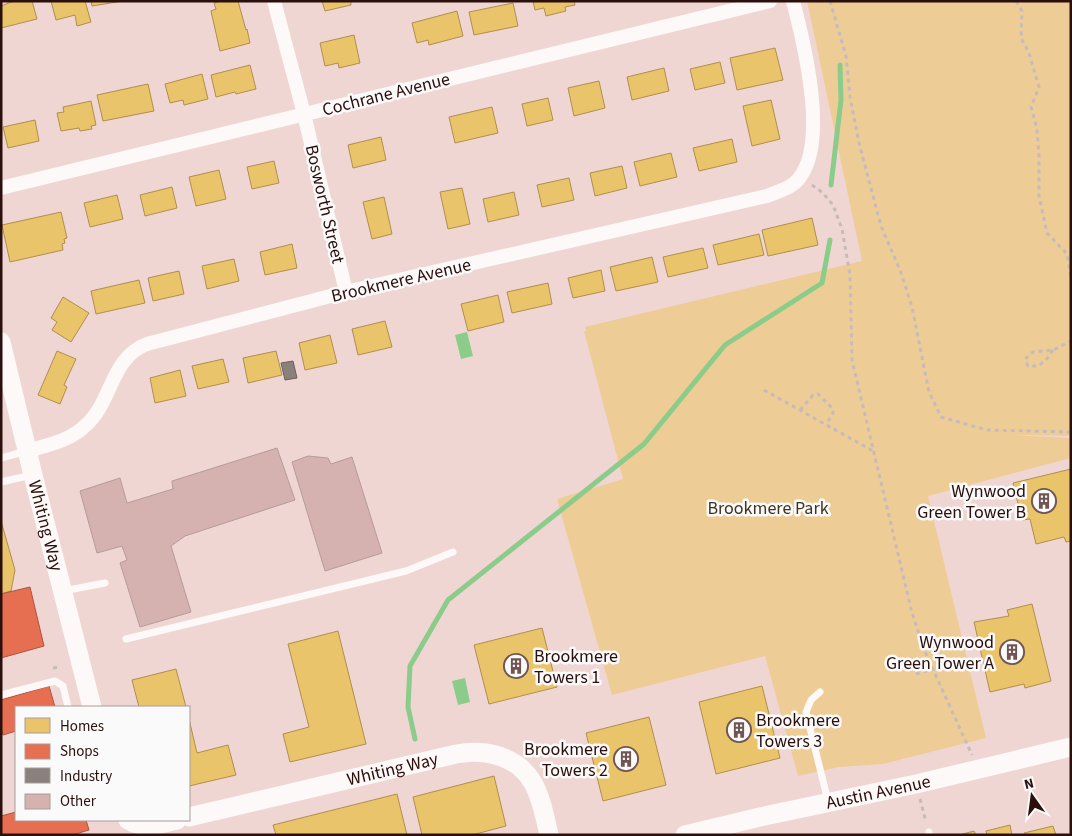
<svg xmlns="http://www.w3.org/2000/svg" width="1072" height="836" font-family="'Source Sans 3',sans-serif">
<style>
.green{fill:#eecc96}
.water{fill:#8bcc8a}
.homes{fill:#e9c46a;stroke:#b08e4e}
.shops{fill:#e76f51;stroke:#af523d}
.industry{fill:#8a817c;stroke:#6e5f5b}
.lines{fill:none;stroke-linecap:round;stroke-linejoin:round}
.stream{stroke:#8bcc8a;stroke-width:5}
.building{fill:#d5b1af;stroke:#b59c9a}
.path{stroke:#c6bbba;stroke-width:3;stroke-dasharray:4 4;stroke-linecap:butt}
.lane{stroke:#fdf9f8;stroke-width:7}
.street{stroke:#fdf9f8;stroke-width:14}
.secondary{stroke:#fdf9f8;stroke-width:19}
.labels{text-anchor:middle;stroke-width:5;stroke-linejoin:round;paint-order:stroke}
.street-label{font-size:18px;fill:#2b0f0d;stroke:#fafafa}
.poi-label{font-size:18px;fill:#2b0f0d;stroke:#fafafa;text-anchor:end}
.park-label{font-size:18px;fill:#3f351f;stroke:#fafafa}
</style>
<rect width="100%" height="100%" fill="#efd6d3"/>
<!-- green -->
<path class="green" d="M807,1H1071V436L1013,435L1071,438V458L928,496L986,738L883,764L839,767L798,776L765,656L612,695L557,499L623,479L584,331H586L585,327L862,261Z"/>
<!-- water -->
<path class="water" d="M467,332L473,356L461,359L455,335Z
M465,678L470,702L458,705L452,681Z"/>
<!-- homes -->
<path class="homes" d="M14,1H32L37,19L1,28V6Z
M51,1H85L91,22L77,26L75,15L56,20Z
M91,1H123L92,6Z
M220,1H238L246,30L247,29L250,43L220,51L211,11L216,9L214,3Z
M322,1H351V5L325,11Z
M533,1H574L575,5L565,7L566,11L546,16L544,8L535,10Z
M513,3L518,26L474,35L469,12Z
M457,11L463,36L429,45L428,40L417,43L412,23Z
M354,35L360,63L339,68L338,63L325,66L320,43Z
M775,48L783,80L737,90L730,58Z
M720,62L725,83L695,90L690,69Z
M250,65L256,89L236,94L235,92L216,97L211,75Z
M664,68L669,91L632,100L627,77Z
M202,74L208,99L184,105L183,100L170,103L165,84Z
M599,81L605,108L574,116L568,88Z
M148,84L154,111L103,121L97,95Z
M548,98L553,120L527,126L522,104Z
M771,100L780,139L752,146L743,106Z
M91,101L96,125L91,126L92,129L80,131L79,128L61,131L57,113L64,112L63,107Z
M492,107L498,133L455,143L449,117Z
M35,120L39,141L8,148L3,127Z
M381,137L386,160L353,168L348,145Z
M732,139L737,162L699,171L693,148Z
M671,153L677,177L640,186L634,162Z
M274,161L279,183L252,189L247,167Z
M622,166L627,188L595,196L590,173Z
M219,170L226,199L196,206L189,177Z
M569,178L574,200L542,207L537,185Z
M172,187L177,208L145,216L140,195Z
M462,188L470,224L448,229L440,192Z
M514,192L519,215L488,222L483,199Z
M117,195L123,219L90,227L84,203Z
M384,197L392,234L372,239L363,202Z
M61,212L67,238L64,239L65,243L62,244L63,250L10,262L2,225Z
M812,218L818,245L768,256L762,230Z
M759,234L764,255L718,265L713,245Z
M292,244L297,268L265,275L260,252Z
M703,248L708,268L668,277L663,257Z
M652,257L658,282L616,291L610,267Z
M234,259L239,281L207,289L202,266Z
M601,270L605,291L573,298L568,278Z
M179,271L184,294L153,301L148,278Z
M139,280L145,303L96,314L91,291Z
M548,283L552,304L512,313L507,292Z
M498,295L504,322L468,331L461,304Z
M63,297L89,313L71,342L52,330L57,322L51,318Z
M385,321L392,347L358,355L352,329Z
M330,335L337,363L305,370L299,343Z
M57,351L76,359L64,385L67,387L60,404L38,395Z
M276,351L282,375L248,383L243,358Z
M223,359L229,382L198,389L192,366Z
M180,370L186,396L155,403L150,378Z
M1071,469V541L1066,542L1064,537L1036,544L1030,519L1022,520L1013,483Z
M1,521L15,570L11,591L1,594Z
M1032,604L1051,681L1025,688L1024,684L990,692L974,622L1009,616L1007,610Z
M542,628L557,687L489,704L474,645Z
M338,631L366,744L290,762L283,734L309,727L288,644Z
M176,669L186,707H139L132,680Z
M762,686L780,758L716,774L699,702Z
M649,717L666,785L603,801L586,733Z
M189,719L197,753L228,745L236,775L189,786Z
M494,776L506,826L472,835H422L413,797Z
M397,794L407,835H276L273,825Z
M1010,825L1012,835H987L986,831Z
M1053,826L1056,835H1025L1024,833Z
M974,831L976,835H959Z"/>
<!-- shops -->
<path class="shops" d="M30,587L44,646L1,658V594Z
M49,686L55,707H16V731L3,735L1,729V700Z
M16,812V820H86L89,830L72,835H1V816Z"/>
<!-- industry -->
<path class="industry" d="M293,361L297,378L285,380L281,363Z"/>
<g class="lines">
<!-- stream -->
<path class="stream" d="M831,185L841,100L840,65
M415,739L408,707L410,666L448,600L644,444L725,345L822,283L830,240"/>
</g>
<!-- building -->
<path class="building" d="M277,448L295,500L185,536L171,546L191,612L140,627L120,563L127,560L122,546L97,553L80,491L120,478L127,503L173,489L172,481Z
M308,456L328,458L331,464L352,457L382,553L325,571L292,462Z"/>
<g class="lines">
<!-- path -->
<path class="path" d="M830,1L846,56L850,97L859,143L881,226L900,270L912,307L929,392L941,417L987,430L1071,432
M1016,1L1022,11L1021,38L1029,53L1039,87L1031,107L1037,129L1039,157V196L1047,233L1067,254L1071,278
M812,185L823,193L833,205L842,229L850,275L852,360L912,613L926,654L972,755
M1053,350L1046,360L1038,366H1028L1025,359L1033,352L1053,350L1071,341
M764,390L873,451
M800,410L813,395L818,394L833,409V413L826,425
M53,668L60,667
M916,674L933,669
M920,799L926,822"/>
<!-- lane -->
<path class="lane" d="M1,458L27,451
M1,482L32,475
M63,591L105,583
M126,639L406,571L453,552
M820,692L811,700L806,712L828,801
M1,695L55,681L63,686L68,707
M929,832V835"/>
<!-- street -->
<path class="street" d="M274,1L304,114L346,292
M1,188L770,1
M27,451C48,445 70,441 86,425C113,401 110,358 147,344L346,292L767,196C779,191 793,188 800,177C828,140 804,43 793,1"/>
<!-- secondary -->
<g class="secondary">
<path id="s1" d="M1,342L33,475L92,707"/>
<path id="s2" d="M189,817L456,754C485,749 517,755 533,783C542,799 545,818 549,835"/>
<path d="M128,820C144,830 160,824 177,820"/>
<path id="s3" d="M685,835L760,817L916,784L1071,747"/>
</g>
</g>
<!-- icons -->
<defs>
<symbol id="building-ring" viewBox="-11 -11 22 22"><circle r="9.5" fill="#fafafa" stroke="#705552" stroke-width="1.5"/><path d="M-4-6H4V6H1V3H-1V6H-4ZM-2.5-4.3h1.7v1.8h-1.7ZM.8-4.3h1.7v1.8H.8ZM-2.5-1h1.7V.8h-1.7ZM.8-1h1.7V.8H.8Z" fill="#705552"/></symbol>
</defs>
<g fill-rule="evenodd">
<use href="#building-ring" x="1030" y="487" width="28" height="28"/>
<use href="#building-ring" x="998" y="638" width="28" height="28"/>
<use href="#building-ring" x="502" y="652" width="28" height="28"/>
<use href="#building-ring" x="725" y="716" width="28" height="28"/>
<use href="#building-ring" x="612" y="745" width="28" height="28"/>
</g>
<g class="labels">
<!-- street labels -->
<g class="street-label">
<text transform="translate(386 94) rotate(-14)" y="6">Cochrane Avenue</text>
<text transform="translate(325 204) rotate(77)" y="6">Bosworth Street</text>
<text transform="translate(401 280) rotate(-13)" y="6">Brookmere Avenue</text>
<text dy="6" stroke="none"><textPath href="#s1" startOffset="189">Whiting Way</textPath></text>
<text dy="6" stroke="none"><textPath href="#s2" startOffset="209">Whiting Way</textPath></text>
<text dy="6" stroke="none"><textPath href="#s3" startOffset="198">Austin Avenue</textPath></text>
</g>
<!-- poi labels -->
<g class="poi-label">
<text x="1026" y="497">Wynwood<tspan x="1026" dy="21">Green Tower B</tspan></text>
<text x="994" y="648">Wynwood<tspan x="994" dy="21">Green Tower A</tspan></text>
<text x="534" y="662" text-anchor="start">Brookmere<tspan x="534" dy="21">Towers 1</tspan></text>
<text x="756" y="726" text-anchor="start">Brookmere<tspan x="756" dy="21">Towers 3</tspan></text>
<text x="608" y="755">Brookmere<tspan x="608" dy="21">Towers 2</tspan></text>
</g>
<!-- park labels -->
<g class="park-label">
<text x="768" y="514">Brookmere Park</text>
</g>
</g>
<!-- border -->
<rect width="1072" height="836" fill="none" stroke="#2b0f0d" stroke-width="5"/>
<!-- legend -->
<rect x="15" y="706" width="175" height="115" fill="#fafafa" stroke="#a79c9b"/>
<rect x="25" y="718" width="25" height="15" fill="#e9c46a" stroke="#a79c9b"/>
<text x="60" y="731" font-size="15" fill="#2b0f0d">Homes</text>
<rect x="25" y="744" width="25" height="15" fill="#e76f51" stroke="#a79c9b"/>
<text x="60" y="756" font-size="15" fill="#2b0f0d">Shops</text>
<rect x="25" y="768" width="25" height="15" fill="#8a817c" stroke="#a79c9b"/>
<text x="60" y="781" font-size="15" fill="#2b0f0d">Industry</text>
<rect x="25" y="794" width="25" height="15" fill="#d5b1af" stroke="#a79c9b"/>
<text x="60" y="806" font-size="15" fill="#2b0f0d">Other</text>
<!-- north arrow -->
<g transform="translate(1032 796) rotate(346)" stroke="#fafafa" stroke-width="4" paint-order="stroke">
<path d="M0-4L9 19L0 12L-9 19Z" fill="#2b0f0d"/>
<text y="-8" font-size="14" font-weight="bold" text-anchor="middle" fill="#2b0f0d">N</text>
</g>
</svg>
